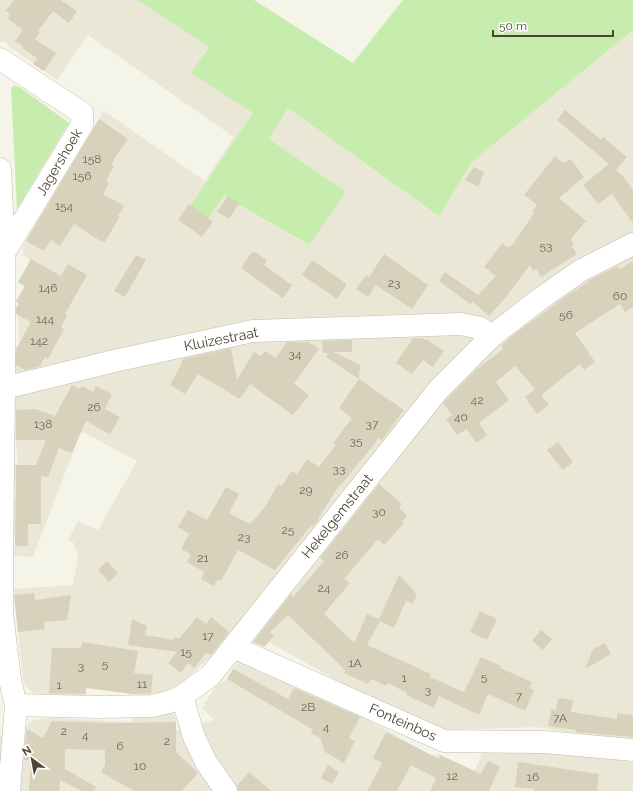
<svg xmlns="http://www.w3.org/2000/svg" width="633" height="791" font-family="Raleway,sans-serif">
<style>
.residential{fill:#eae7d6}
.green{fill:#c6edad}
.building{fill:#d8d2bc}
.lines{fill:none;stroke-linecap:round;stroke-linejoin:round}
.minor-casing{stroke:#c2beaa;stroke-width:23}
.minor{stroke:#fff;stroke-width:22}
.labels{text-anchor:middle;stroke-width:3.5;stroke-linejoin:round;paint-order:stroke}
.number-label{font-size:12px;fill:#6e6858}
.street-label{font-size:14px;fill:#4a4536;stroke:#fff}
</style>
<rect width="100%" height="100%" fill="#f5f4e8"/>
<!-- residential -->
<path class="residential" d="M0,0H137L209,47L192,73L253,113L224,196L308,245L345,192L269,139L288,108L439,216L472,162L633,30V743L537,727L448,730L436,726L352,689L237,624L212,657L211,656L181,684L162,692L151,694V696L86,688L85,697L49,695L33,693L29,690L23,681L14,589L73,585L78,558L74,543L68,540L78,521L98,530L137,461L81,431L33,557L14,556L15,536L11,535L12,498H17L18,481H14V465L18,464L16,440H14L16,365L12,362L16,355L14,354L19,343L18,315L14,313L19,304L16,302L24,286L18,282L31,260L23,255V246L104,111L205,181L234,137L88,35L57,80L7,45V42H0Z
M238,661L368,716L367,719L428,754L440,755L474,771L483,752L561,753L633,762V791H0V732L1,736L23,735L25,728L30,722L33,720L50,718L132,722V718L170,712L176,717V730L214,720L202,708L216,686L227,679Z"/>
<!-- green -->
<path class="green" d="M137,0H254L353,63L403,0H633V30L472,162L439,216L288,108L269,139L346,192L309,245L224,196L208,218L189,208L253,113L191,73L209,47Z
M14,85L21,88L69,123L47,159L17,209L11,88Z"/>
<!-- building -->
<path class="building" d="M14,0H61L77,11L69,23L53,11L38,31L40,32L35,39L56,53L44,71L33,64L37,58L22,48L23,46L15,41L23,30L8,19L10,14L6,11Z
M565,110L601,140L603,137L627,157L616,170L623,176L633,190V223L612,194L598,204L583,185L609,164L557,120Z
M99,119L128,139L111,164L114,166L106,181L109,183L103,194L124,206L118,216H120L105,242L103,241L102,242L74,224L60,246L51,240L44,251L26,241Z
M555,156L563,163L571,159L584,177L559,198L586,221L571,239L574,245L572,246L577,254L541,277L536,269L533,271L530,265L506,297L489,316L473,302L470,304L439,281L445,272L478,295L496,276L484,267L502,243L508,248L509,246L511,247L534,213L532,212L537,205L524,195Z
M474,167L484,172L478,187L465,180Z
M228,196L239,203L229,219L217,212Z
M189,204L213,222L202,237L178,220Z
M252,252L254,253L255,252L267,260L264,265L292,285L283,298L241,268Z
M384,254L428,285L412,309L376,285L368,297L356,289L366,275L369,277Z
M136,255L146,260L125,297L114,291Z
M31,259L61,276L68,264L87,275L65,314L67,315L61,327L64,329L48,359L45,357L40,366L25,370L16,365V349L31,322L16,314V308L19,304L16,301L25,286L18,282Z
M312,260L347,284L337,299L302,275Z
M633,261V307L625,312L620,304L575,333L595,362L584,370L580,364L541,395L549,405L537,414L525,397L535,389L515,366L496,382L509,400L479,423L487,435L476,443L467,429L457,435L446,419L452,415L443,403L477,369L503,349L501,346L512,336L565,297L588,282V281L618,266L620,269Z
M413,338H422L425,340L426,339L444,351L433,367L423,360L412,374L396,363Z
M352,340V352H333L360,365L359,379L326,357L328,353H323L322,341Z
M287,342H309L319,349L294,384L309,395L293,415L250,384L240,399L198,374L185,394L170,385L182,363L181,362L183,359L231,348L237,380L254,352L261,356L265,351L276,358Z
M359,379L404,410L382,440L379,438L341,485L340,484L321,514L318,517L320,518L311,529L313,523L275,570L238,550L221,581L218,579L214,586L201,579L204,572L187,562L191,554L181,549L189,534L178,527L188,510L207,520L226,487L239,494L229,513L250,524L265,507L278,484L282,486L291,471L297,474L307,459L319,467L336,445L333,443L352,418L339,408Z
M72,385L80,389L82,386L93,392L96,386L112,394L105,409L120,417L110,434L86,421L72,453L59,448L48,477L41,476V524H28V546H15L16,465H36L46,440H16V410L36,409L55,416Z
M558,442L573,462L563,470L547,450Z
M379,484L402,504L399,508L407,515L402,522L403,524L384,545L378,539L344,579L350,583L324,614L354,643L367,614L379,619L399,575L416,593V597L413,604L406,601L394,628L380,621L367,645L431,674L430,677L464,692L481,657L501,666L500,668L532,682L529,688L534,690L525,711L488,694L479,715L439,696L434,708L406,695L407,693L388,683L386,686L371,679L368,684L344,673L345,670L288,615L270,632L274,636L264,647L253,642L291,594L293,597L324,561L320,558Z
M107,561L118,573L109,582L98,570Z
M34,593L35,600L71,595L67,620L44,622L45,629L18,632L14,595Z
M480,611L497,619L487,640L470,632Z
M197,617L206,624L211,617L229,632L211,655L206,653L194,668L188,663L181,673L168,663L177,652L128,645L132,619L147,626L145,635L173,640L175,637L179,639Z
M541,630L552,639L543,650L532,641Z
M82,642L138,651L134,673L153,675L151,693L133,694L86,688V694L49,693L52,648H81Z
M605,643L611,654L585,669L593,649Z
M233,669L288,699L294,688L360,717L349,738L355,741L344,763L325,752L320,738L311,733L312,729L227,679Z
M558,698L573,700L571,712L617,719V713L633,715V737L575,732L576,730L548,726L551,709L556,710Z
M52,721L112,723L176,722V752L198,773L182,791H134L101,772L105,765V750L65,749V769L96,787L94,791H81L60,780L59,791H29L31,760H24L27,729L43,738Z
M386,732L439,759L440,755L481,774L488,761L500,767L489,791H430L436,778L411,765L397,791H367L382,763L373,758Z
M518,762L599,774L597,791H534V789L515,787Z
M328,765L339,772L332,784L321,778Z
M249,772L271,791H238L237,786Z"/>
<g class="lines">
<defs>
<path id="minor" d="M0,59L82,113V125L4,253
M0,169L4,253V388L2,566V613L10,680L16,705L9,791
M0,389L114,361L253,331L461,324L480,328L492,336
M233,647L444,741L545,742L633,750
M182,696L194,737L206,762L226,791
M16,705L98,707L152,706L169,702L182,696L210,676L439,389L492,336L540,299L580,271L633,244"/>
</defs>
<!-- minor casing -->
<use href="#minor" class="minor-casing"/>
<!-- minor -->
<use href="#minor" class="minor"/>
</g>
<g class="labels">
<!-- number labels -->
<g class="number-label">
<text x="92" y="163">158</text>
<text x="82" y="180">156</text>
<text x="64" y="210">154</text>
<text x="546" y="250">53</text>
<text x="394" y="287">23</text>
<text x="48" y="292">146</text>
<text x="620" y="300">60</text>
<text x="566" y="319">56</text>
<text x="45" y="323">144</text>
<text x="39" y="345">142</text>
<text x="295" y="358">34</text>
<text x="477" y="404">42</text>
<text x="94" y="411">26</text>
<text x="461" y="421">40</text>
<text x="43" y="428">138</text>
<text x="372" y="428">37</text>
<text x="356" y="445">35</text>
<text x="339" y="473">33</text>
<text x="306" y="494">29</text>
<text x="379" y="516">30</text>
<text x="288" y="534">25</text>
<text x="244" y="541">23</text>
<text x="342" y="559">26</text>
<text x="203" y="562">21</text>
<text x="324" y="592">24</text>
<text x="208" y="640">17</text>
<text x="186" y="656">15</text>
<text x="355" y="667">1A</text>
<text x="105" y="668">5</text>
<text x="81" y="670">3</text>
<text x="484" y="681">5</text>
<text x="404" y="682">1</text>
<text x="142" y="688">11</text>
<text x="59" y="689">1</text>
<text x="428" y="694">3</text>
<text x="519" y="700">7</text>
<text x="308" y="711">2B</text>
<text x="560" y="722">7A</text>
<text x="326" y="731">4</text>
<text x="64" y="735">2</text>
<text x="85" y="739">4</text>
<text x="167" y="745">2</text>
<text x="120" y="750">6</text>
<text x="140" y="770">10</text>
<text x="452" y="780">12</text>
<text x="533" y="781">16</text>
</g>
<!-- street labels -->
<g class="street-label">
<text transform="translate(59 162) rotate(-59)" y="5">Jagershoek</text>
<text transform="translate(221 339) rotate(-11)" y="5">Kluizestraat</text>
<text transform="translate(337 516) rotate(-51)" y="5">Hekelgemstraat</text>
<text transform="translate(403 722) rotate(24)" y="5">Fonteinbos</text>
</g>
</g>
<!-- north arrow -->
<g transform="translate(32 759) rotate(328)" stroke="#ffffff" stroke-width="3" paint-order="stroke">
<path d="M0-3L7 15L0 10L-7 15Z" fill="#4a4536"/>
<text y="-6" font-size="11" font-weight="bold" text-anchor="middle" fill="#4a4536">N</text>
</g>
<!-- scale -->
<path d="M493 30v6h120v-6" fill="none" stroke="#4a4536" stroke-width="2"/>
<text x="499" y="30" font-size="12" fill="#4a4536" stroke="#ffffff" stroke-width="3" paint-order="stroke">50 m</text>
</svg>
